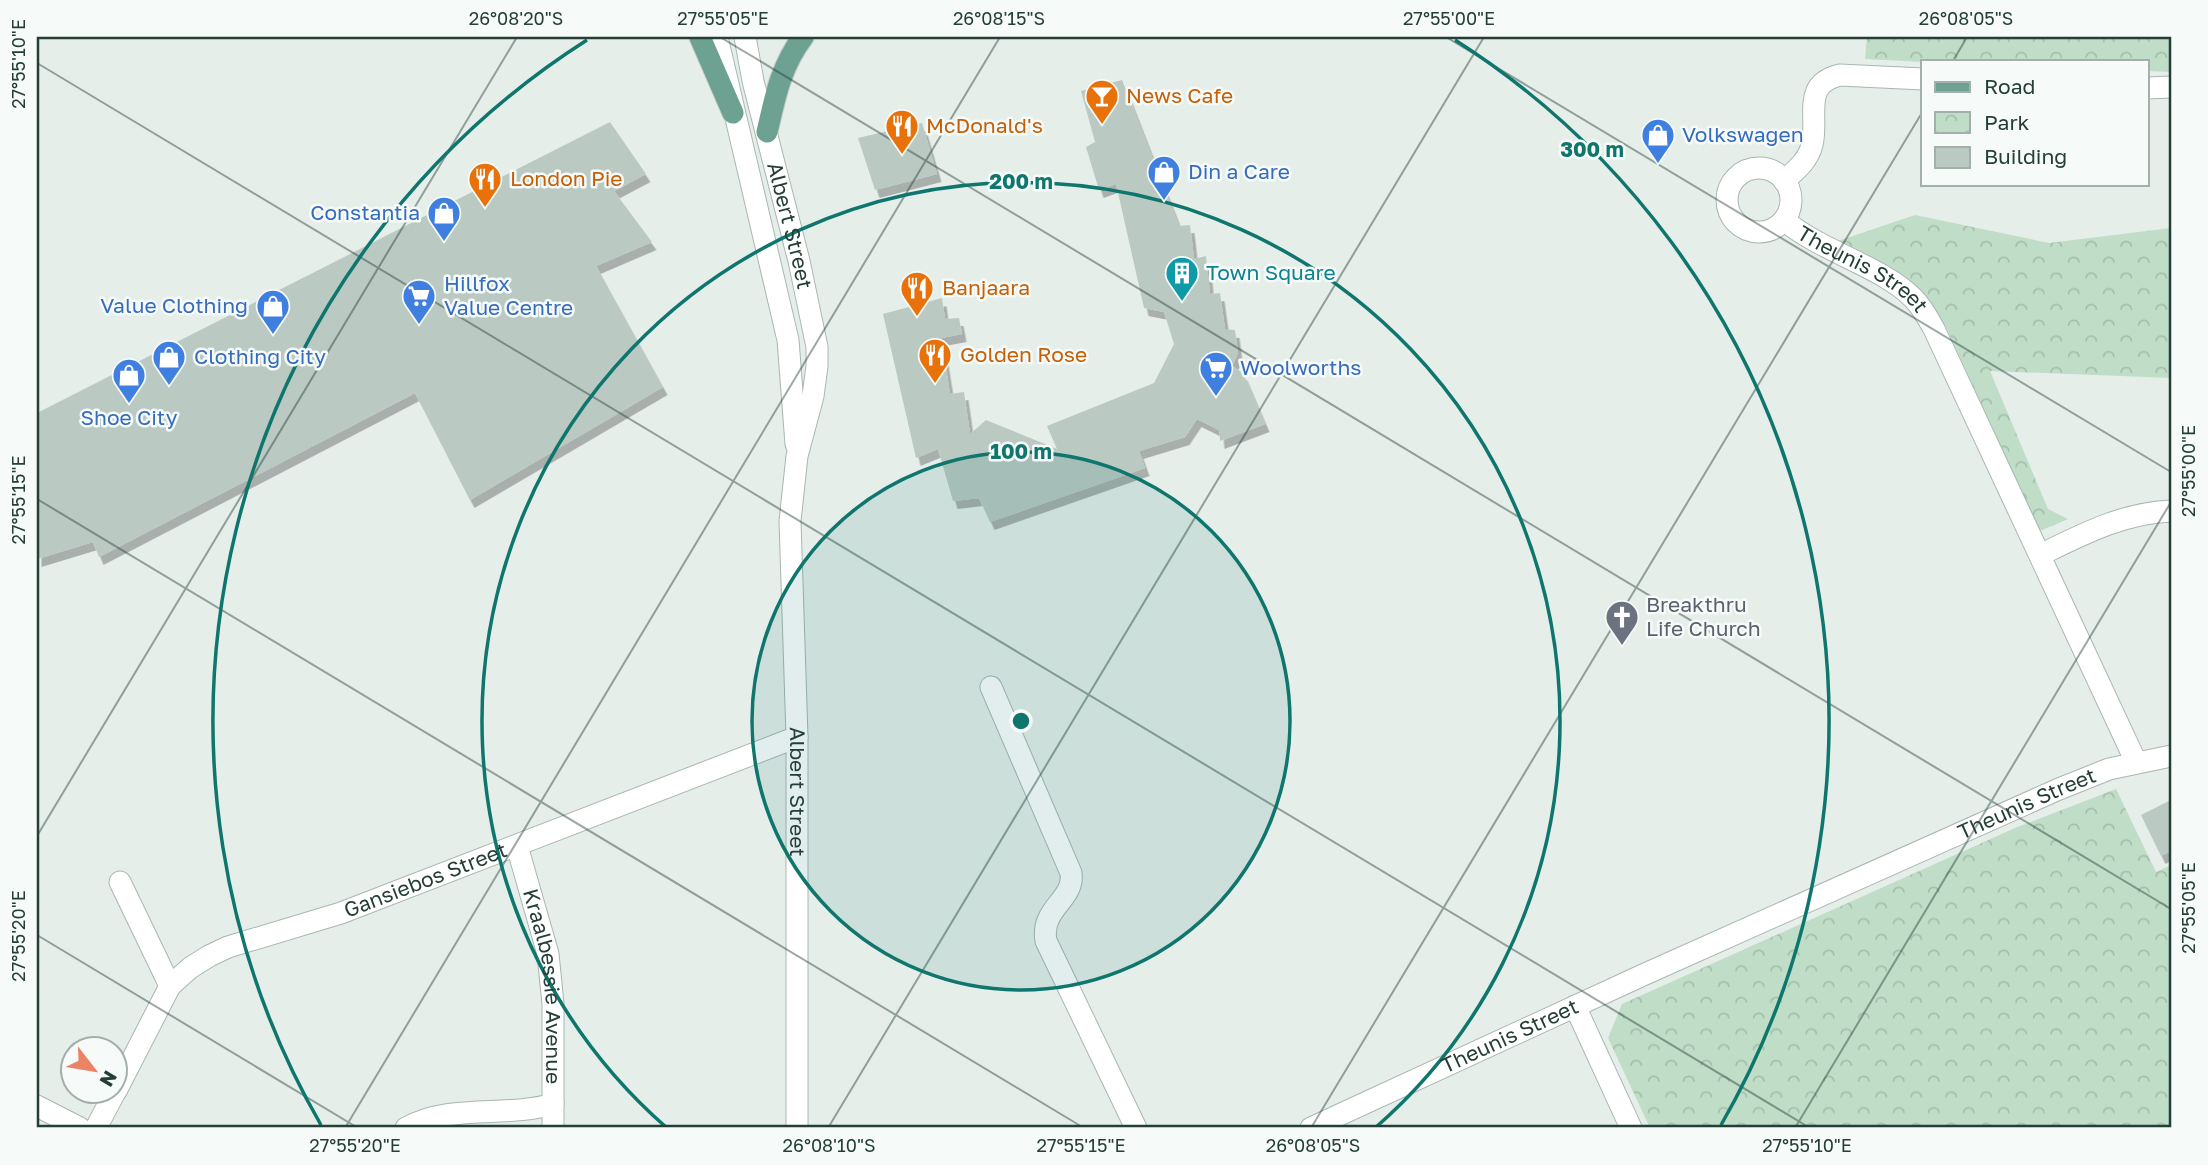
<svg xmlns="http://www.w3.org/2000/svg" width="2208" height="1165" font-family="'Golos Text',sans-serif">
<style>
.park{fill:url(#park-crowns)}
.building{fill:#bbc9c3;filter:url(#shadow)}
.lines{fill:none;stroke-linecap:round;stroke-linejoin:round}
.minor-casing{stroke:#a8b6b1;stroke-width:23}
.major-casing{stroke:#c2c9c7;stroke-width:23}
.minor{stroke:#fff;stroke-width:21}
.major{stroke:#6da192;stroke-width:21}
.ticks{fill:none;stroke:#253f37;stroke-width:2;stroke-opacity:0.45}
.ring{fill:none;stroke:#0f766e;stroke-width:3.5}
.labels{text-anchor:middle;stroke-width:5;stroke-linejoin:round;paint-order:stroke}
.food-label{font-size:21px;fill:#c56008;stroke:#f6faf8;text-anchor:start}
.shop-label{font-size:21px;fill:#366cbe;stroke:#f6faf8;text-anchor:start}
.street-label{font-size:21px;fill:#253f37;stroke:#f6faf8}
.culture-label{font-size:21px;fill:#0d838f;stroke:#f6faf8;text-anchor:start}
.worship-label{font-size:21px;fill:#5b616d;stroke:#f6faf8;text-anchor:start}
.centre{fill:#0f766e;stroke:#f6faf8;stroke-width:3.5}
.ring-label{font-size:21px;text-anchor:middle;font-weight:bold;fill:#0f766e;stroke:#f6faf8;stroke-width:5;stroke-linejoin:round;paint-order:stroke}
.neatline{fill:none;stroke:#253f37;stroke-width:2.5}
.ticks-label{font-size:18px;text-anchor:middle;fill:#253f37}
</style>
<defs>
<pattern id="park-crowns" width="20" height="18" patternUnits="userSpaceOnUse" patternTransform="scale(1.75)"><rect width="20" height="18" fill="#c0ddc7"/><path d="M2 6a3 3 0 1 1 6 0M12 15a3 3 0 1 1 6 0" fill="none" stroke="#a5bfac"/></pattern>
<filter id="shadow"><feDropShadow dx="4.5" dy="8" stdDeviation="0" flood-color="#0004"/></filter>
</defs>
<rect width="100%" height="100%" fill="#e6eeea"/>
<!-- park -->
<path class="park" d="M1867,37H2171V72L2147,71V61L1923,62L1865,59Z
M1915,215L2049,243L2171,228V378L1990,371L2048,509L2068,519L2040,531L1946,327L1915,285L1838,241Z
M2116,789L2156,872L2171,865V1128H1650L1608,1038L1622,1004L2015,828Z"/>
<!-- building -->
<path class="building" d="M1122,80L1179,226L1190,225L1194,259L1206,256L1210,294L1220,293L1225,329L1235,330L1238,353L1232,366L1243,373L1265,424L1220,441L1219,430L1197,419L1185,437L1139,451L1145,468L990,522L979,498L953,501L938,449L916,458L883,314L942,298L945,319L959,318L962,334L941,338L950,394L964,392L970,434L986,420L1057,449L1047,426L1154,383L1174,344L1164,312L1144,308L1116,184L1099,190L1086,147L1095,142L1081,91Z
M610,122L646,174L614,191L652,242L596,266L663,387L470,500L415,393L99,557L93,542L37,559V413Z
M922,123L937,174L875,190L858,138Z
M2171,800V851L2161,856L2141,815Z"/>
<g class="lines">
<defs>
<g id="minor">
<path d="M717,37L788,340L796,444"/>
<path id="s1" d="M745,37L753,81L799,261L817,347V366L813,396L797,456L790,521L797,737V1128"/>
<path d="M2147,88L2171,87"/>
<circle cx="1759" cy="200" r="32"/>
<path d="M1784,181C1796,170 1808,161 1812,145C1819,116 1801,84 1840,75L1923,79"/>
<path id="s2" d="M1784,220C1822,252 1881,266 1913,298C1922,307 1928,318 1934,329L2136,762"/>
<path d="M2040,555C2083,534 2123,513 2171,511"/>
<path d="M991,687L1071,873C1075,900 1040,908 1046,941L1136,1128"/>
<path id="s3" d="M517,846L548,954L553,1004V1128"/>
<path d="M120,882L170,986"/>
<path d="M1575,1006L1631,1128"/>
<path id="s4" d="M116,1091L170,986L190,968L209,956L228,947L341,913L797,737"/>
<path d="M37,1106L80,1128"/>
<path d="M96,1128L115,1092"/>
<path d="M406,1128C452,1103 505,1118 553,1104"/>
<path id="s5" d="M1311,1128L1643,975L2059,789L2109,769L2171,756"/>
</g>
<path id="major" d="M700,37L733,113
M767,132C775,97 781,66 803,37"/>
</defs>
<!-- minor casing -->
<use href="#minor" class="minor-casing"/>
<!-- major casing -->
<use href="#major" class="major-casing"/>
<!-- minor -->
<use href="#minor" class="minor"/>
<!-- major -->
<use href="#major" class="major"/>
</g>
<!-- ticks -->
<path class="ticks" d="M720,37L2171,909M1446,37L2171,472M1953,61L1967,37M37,63L1810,1128M37,499L1084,1128M37,836L517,37M37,935L358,1128M345,1128L1000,37M828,1128L1484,37M1311,1128L1923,111M1795,1128L2171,502"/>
<!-- distance rings -->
<circle cx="1021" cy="721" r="269" fill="#0f766e" fill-opacity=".12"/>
<g class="ring">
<circle cx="1021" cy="721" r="269"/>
<path d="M667 1128A539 539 0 1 1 1375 1128"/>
<path d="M321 1125A808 808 0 0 1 587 40M1455 40A808 808 0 0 1 1721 1125"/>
</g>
<!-- icons -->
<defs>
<symbol id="bar-pin" viewBox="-11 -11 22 30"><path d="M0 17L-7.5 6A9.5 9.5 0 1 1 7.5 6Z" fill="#e8710a" stroke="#f6faf8"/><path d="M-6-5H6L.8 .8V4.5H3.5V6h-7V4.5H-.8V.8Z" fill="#fff"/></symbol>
<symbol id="restaurant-pin" viewBox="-11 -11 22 30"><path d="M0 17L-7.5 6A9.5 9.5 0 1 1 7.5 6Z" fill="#e8710a" stroke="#f6faf8"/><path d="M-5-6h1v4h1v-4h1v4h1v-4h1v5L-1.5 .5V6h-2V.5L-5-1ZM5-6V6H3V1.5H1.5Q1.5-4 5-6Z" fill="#fff"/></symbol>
<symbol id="shop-pin" viewBox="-11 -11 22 30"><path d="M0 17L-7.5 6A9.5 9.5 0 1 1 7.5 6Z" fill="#3f7fe0" stroke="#f6faf8"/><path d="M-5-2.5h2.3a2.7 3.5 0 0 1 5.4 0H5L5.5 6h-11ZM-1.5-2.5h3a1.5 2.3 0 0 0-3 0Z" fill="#fff"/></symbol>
<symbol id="building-pin" viewBox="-11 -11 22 30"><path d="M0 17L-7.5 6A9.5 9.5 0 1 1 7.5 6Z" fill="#0f9aa8" stroke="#f6faf8"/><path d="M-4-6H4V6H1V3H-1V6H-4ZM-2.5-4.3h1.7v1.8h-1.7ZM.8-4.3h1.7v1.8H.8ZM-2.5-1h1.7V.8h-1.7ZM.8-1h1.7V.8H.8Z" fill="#fff"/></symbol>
<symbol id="supermarket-pin" viewBox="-11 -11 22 30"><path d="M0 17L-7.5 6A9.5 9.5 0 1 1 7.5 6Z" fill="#3f7fe0" stroke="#f6faf8"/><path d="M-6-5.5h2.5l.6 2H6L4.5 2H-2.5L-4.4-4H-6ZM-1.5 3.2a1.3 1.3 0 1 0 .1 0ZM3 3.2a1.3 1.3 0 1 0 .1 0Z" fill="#fff"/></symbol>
<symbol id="church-pin" viewBox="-11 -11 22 30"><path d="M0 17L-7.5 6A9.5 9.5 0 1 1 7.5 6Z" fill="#6b7280" stroke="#f6faf8"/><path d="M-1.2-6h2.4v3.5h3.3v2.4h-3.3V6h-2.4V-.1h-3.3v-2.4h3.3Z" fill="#fff"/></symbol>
</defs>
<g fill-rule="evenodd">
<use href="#bar-pin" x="1083" y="77" width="38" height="52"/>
<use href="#restaurant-pin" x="883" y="107" width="38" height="52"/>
<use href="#shop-pin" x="1639" y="116" width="38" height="52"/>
<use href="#shop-pin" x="1145" y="153" width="38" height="52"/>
<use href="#restaurant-pin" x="466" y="160" width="38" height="52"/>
<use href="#shop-pin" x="425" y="194" width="38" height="52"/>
<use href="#building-pin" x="1163" y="254" width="38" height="52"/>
<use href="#restaurant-pin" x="898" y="269" width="38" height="52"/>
<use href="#supermarket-pin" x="400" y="277" width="38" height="52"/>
<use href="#shop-pin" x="254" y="287" width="38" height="52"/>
<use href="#restaurant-pin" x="916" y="336" width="38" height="52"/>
<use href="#shop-pin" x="150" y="338" width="38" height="52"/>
<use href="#supermarket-pin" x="1197" y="349" width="38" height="52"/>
<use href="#shop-pin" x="110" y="356" width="38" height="52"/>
<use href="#church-pin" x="1603" y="598" width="38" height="52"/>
</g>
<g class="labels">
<!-- food labels -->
<g class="food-label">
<text x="1126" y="103">News Cafe</text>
<text x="926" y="133">McDonald's</text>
<text x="510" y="186">London Pie</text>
<text x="942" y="295">Banjaara</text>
<text x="960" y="362">Golden Rose</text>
</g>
<!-- shop labels -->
<g class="shop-label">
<text x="1682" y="142">Volkswagen</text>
<text x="1188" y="179">Din a Care</text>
<text x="420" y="220" text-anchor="end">Constantia</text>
<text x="444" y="291">Hillfox<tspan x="444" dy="24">Value Centre</tspan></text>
<text x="248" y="313" text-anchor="end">Value Clothing</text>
<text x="194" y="364">Clothing City</text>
<text x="1240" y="375">Woolworths</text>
<text x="129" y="425" text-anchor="middle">Shoe City</text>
</g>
<!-- street labels -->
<g class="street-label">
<text dy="7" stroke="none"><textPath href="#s1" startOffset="194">Albert Street</textPath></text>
<text dy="7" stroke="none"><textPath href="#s2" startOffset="93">Theunis Street</textPath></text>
<text dy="7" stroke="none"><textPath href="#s1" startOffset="766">Albert Street</textPath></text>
<text dy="7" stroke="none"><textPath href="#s5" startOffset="786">Theunis Street</textPath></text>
<text dy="7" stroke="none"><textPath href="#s4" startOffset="397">Gansiebos Street</textPath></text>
<text dy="7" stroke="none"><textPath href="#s3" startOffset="144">Kraalbessie Avenue</textPath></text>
<text dy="7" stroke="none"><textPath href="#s5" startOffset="219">Theunis Street</textPath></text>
</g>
<!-- culture labels -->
<g class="culture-label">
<text x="1206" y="280">Town Square</text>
</g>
<!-- worship labels -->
<g class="worship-label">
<text x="1646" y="612">Breakthru<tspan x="1646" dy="24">Life Church</tspan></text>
</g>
</g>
<circle cx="1021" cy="721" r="10" class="centre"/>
<g class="ring-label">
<text x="1592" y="157">300 m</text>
<text x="1021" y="189">200 m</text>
<text x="1021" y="459">100 m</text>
</g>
<!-- border -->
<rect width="2208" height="1165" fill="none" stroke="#f6faf8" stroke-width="77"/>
<!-- legend -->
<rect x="1921" y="60" width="228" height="126" fill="#f6faf8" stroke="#a2afab" stroke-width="2"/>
<rect x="1935" y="82" width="35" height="10" fill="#6da192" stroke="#a2afab" stroke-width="2"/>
<text x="1984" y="94" font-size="21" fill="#253f37">Road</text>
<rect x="1935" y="112" width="35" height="21" fill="url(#park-crowns)" stroke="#a2afab" stroke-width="2"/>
<text x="1984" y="130" font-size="21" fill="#253f37">Park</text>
<rect x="1935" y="147" width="35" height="21" fill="#bbc9c3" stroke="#a2afab" stroke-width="2"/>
<text x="1984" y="164" font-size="21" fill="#253f37">Building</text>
<!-- north arrow -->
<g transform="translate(94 1070) rotate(121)"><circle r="33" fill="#f6faf8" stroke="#a2afab" stroke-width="2"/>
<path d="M0-5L12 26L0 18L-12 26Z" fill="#eb8367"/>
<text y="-10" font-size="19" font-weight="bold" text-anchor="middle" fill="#253f37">N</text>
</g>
<rect x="38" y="38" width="2132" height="1088" class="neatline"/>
<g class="ticks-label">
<text x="516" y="25">26°08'20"S</text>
<text x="723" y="25">27°55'05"E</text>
<text x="999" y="25">26°08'15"S</text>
<text x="1449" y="25">27°55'00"E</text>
<text x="1966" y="25">26°08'05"S</text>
<text transform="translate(19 64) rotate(-90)" y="6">27°55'10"E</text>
<text transform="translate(2189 471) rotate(-90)" y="6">27°55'00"E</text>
<text transform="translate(19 500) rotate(-90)" y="6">27°55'15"E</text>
<text transform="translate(2189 908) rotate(-90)" y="6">27°55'05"E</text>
<text transform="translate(19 936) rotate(-90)" y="6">27°55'20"E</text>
<text x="355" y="1152">27°55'20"E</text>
<text x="829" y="1152">26°08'10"S</text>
<text x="1081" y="1152">27°55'15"E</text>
<text x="1313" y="1152">26°08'05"S</text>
<text x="1807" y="1152">27°55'10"E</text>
</g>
</svg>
